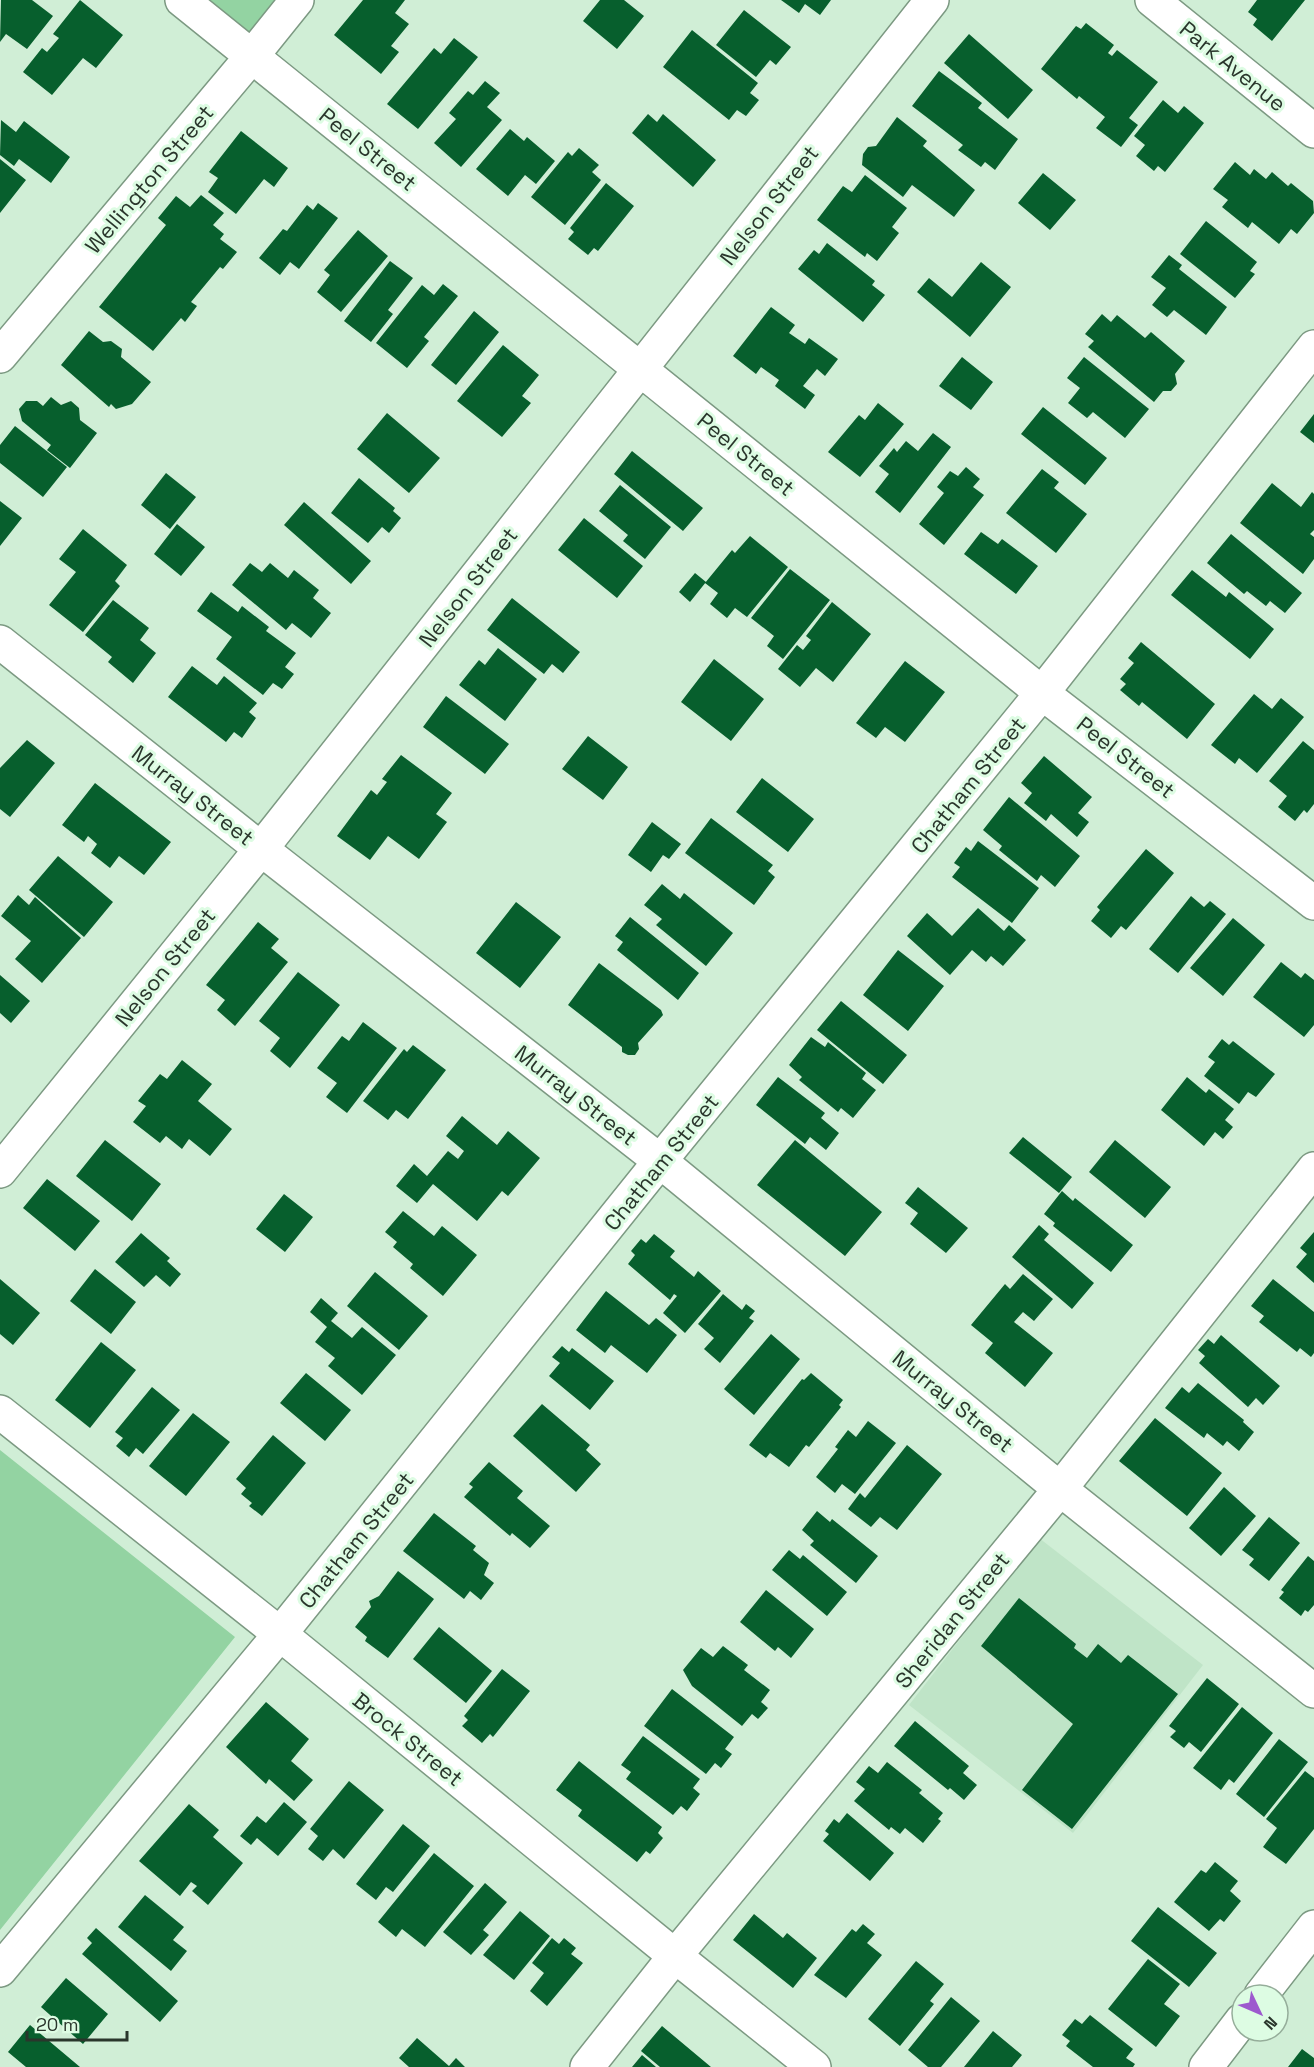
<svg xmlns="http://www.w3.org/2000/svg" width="1314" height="2067" font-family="'Space Grotesk',sans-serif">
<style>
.built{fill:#bfe4c7}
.green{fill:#93d3a2}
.building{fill:#075f2d}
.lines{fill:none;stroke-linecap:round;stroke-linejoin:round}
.minor-casing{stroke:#7c9982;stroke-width:36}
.minor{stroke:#fff;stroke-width:33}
.labels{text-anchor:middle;stroke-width:6;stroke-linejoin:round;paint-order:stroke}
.street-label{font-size:22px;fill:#2a362c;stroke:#ddfce3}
</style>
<rect width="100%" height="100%" fill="#d0eed6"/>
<!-- built -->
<path class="built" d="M1039,1538L1203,1665L1073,1833L909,1705Z"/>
<!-- green -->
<path class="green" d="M182,0H297L252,56Z
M0,1450L235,1637L0,1930Z"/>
<!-- building -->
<path class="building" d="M1,0H32L53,16L27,49L6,34L0,42Z
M80,0L123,35L96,68L83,58L52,95L23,72L42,48L47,52L59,38L53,34Z
M363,0H405L395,13L409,24L391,46L399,52L381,74L334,35Z
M600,0H624L644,16L617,49L583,21Z
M781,0H831L820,15L805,4L799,13Z
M1257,0H1305L1272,41L1253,25L1257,19L1248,12Z
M744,10L791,47L776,65L770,60L756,77L716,45Z
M1086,23L1114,45L1108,53L1112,56L1117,50L1158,82L1129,118L1138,125L1121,147L1096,128L1105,117L1079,96L1077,99L1041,69L1076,26L1081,29Z
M692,30L758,83L750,93L759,100L746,116L737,110L729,120L663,67Z
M969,34L1033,90L1008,119L944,63Z
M454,38L478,57L418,129L387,104L434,48L441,54Z
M939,71L982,103L978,108L1018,139L995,170L985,162L981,167L958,150L963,145L912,106Z
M485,81L500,93L487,107L502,120L461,167L434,143L456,119L449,113L468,91L473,95Z
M1163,100L1178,113L1184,106L1204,123L1165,172L1158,166L1154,171L1136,156L1145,145L1134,136Z
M648,114L657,122L663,114L716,160L693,187L632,133Z
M897,117L927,141L923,146L975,190L954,217L912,185L903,197L862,165L863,154L868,147L876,146Z
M1,120L16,132L24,121L70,157L51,183L19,159L14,166L0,155Z
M510,129L524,141L527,137L555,161L536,184L525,175L508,196L476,169Z
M241,131L288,168L274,187L264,179L236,214L208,192L218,178L209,172Z
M579,148L599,165L592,172L601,180L565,225L531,197L568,152L572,156Z
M0,159L26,180L0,213Z
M1235,162L1250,175L1254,169L1266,179L1272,172L1288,186L1291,183L1313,201L1314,213L1297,234L1291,229L1279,244L1252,222L1248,228L1222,207L1228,200L1213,189Z
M1043,173L1076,200L1050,230L1018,203Z
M865,175L907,208L892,227L899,233L877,261L867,253L865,257L817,220L843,186L852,192Z
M606,183L634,206L598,251L594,248L588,255L568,239L574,232L570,228Z
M201,195L224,213L213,225L224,234L220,239L237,252L223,269L220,267L191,302L197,306L185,322L181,318L153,351L99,307L166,225L158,218L176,196L190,207Z
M318,203L338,218L299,269L290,262L280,275L259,258L283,229L287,231L307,205L313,210Z
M1206,221L1257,262L1250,271L1255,274L1235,298L1180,254Z
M358,230L388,256L341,312L317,292L330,275L324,270Z
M827,243L875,281L872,285L885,295L863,322L798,269L814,250L819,254Z
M1169,255L1182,265L1179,269L1227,307L1206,335L1174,310L1167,317L1152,305L1166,288L1151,277Z
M390,261L413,278L388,310L393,314L371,342L344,321Z
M981,262L1011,287L970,337L917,292L929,278L952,297Z
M443,284L458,296L424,337L429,341L407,368L376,343L422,285L434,295Z
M771,307L795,325L789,333L805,344L809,338L838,359L825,376L817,369L803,386L815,395L805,409L775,386L779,380L761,367L756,374L733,356Z
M474,311L499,332L456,385L431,365Z
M1102,314L1111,322L1117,315L1145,338L1151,332L1185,361L1175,374L1177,384L1171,391H1163L1154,402L1088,347L1094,341L1085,334Z
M89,331L103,342L111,341L122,349L121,357L151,382L132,404L116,409L111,404L109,407L61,365Z
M503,345L539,375L522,396L531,403L502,437L457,401Z
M962,357L993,382L971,410L939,386Z
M1084,357L1149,409L1125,438L1093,412L1087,418L1068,403L1080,388L1067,378Z
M51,397L61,405L71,401L79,408L80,420L97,433L70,468L47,450L51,445L22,421L19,409L26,401H37L43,406Z
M878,403L904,424L860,477L828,452L859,415L865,420Z
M1043,407L1107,458L1085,485L1021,434Z
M387,413L440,458L409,493L357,449Z
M1314,414V443L1300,432Z
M15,426L67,467L43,497L0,463V445Z
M933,433L951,447L900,513L875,492L889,474L879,466L894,448L897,452L906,441L918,451Z
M632,451L703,508L683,531L614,474Z
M966,467L980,479L973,487L984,495L944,545L919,524L944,493L937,487L950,471L958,476Z
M1042,469L1059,482L1054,488L1087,514L1056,553L1006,513Z
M166,473L196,497L170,529L141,505Z
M359,478L395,508L393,511L401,518L389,533L382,527L368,543L331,513Z
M1272,483L1301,507L1312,492L1314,494V530L1310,534L1314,537V559L1303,574L1240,523Z
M620,485L671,527L645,559L623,541L628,535L599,511Z
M0,501L22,518L0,546Z
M304,502L371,561L351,584L284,525Z
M584,518L643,566L617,598L558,550Z
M177,524L205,547L181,576L154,554Z
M83,529L127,565L115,581L120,586L83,632L49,605L76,572L59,559Z
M981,532L998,544L1002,539L1038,566L1016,594L964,554Z
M1231,534L1302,593L1285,613L1270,601L1266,606L1247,591L1244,594L1207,563Z
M750,536L788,567L747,617L735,608L727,618L710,604L718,593L705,583L732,550L735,553Z
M250,563L262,572L270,563L288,578L294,570L319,590L313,598L331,613L311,638L292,623L286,630L232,585Z
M790,569L830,600L783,659L767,646L774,636L751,618Z
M1192,570L1226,597L1229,592L1274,629L1250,659L1171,595Z
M695,573L706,582L690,602L679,592Z
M211,592L238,612L242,606L269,627L266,631L296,653L285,667L294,674L282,689L273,683L263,695L216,659L232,637L197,611Z
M512,598L580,652L563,673L552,664L544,674L487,630Z
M113,600L149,628L140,640L156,653L133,683L108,662L112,657L85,635Z
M832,602L871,634L833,682L816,668L800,687L778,669L797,645L803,650L811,640L806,636Z
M1141,642L1215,704L1187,739L1142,702L1139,706L1120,690L1126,684L1120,679L1134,663L1128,658Z
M498,648L537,679L505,721L459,685L479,660L485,665Z
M714,659L764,699L731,741L681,702Z
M905,661L945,692L905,742L885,727L876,738L856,723Z
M192,666L217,685L224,676L257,703L249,712L256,718L242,738L234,732L226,742L168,697Z
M1254,694L1272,709L1281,698L1304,717L1257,773L1239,758L1235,764L1211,745Z
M446,696L509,744L485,774L423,727Z
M588,736L628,767L603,800L562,769Z
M27,740L55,763L10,817L0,809V768Z
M1303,741L1314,750V804L1307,813L1304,810L1295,821L1278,807L1287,796L1269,781Z
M401,755L452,793L436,814L447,822L419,859L388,836L370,860L337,836L371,790L377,795L387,782L382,779Z
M1044,756L1092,797L1078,813L1089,822L1077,837L1051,814L1046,821L1024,803L1032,793L1021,783Z
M762,778L814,819L788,852L736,812Z
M95,783L171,842L144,875L119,856L110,868L91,853L97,844L88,836L84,842L62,825Z
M1009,797L1080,856L1055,887L1041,875L1037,881L999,850L1002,846L983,830Z
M711,818L773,865L768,871L775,877L754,905L685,853Z
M652,822L681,844L669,859L663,855L651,872L628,855Z
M978,841L1039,888L1012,923L952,877L960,867L954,863L966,847L971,851Z
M1146,849L1174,873L1126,930L1121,926L1111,938L1091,921L1100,910L1097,907Z
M58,856L113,902L84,937L29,890Z
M662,884L680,899L684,893L733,933L706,966L656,925L662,919L644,905Z
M18,895L29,905L35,897L81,938L42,983L15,959L31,941L1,916Z
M1191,896L1204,907L1210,901L1226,914L1178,973L1149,949Z
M516,902L561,937L520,988L476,953Z
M978,908L1004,931L1009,925L1026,940L1003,966L991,956L986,962L972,950L950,975L907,936L927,913L952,936Z
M630,917L699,973L678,1000L617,950L623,942L615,936Z
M1233,918L1265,945L1223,996L1190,968Z
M258,922L279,939L271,948L288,962L235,1026L217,1010L225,1000L206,985Z
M898,950L944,986L908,1031L863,995Z
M1281,962L1301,978L1305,973L1314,980V1025L1304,1037L1253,997Z
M599,963L661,1010L663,1015L638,1043L639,1049L635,1055H628L622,1052V1047L568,1005Z
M298,972L340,1005L290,1068L270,1051L280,1038L259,1021Z
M0,975L30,1001L11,1023L0,1013Z
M841,1001L907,1055L883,1084L817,1030Z
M363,1022L397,1048L347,1113L326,1097L337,1083L317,1068L342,1036L349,1041Z
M811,1037L825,1047L828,1042L866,1073L862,1079L876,1090L853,1118L841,1108L838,1112L799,1080L802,1077L789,1065Z
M1222,1039L1229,1045L1233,1041L1275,1074L1256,1097L1248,1092L1239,1104L1204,1076L1215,1062L1208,1057Z
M413,1045L446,1070L408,1119L396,1110L388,1120L363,1101L404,1049L407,1052Z
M182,1060L212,1084L198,1101L232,1129L210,1156L189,1139L182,1149L166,1136L160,1143L133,1122L146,1106L138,1101L160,1074L167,1079Z
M778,1077L825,1113L821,1118L839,1133L826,1150L810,1137L805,1144L756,1105Z
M1187,1077L1206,1093L1209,1089L1234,1109L1225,1120L1233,1127L1223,1139L1215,1132L1204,1146L1161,1110Z
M462,1116L497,1145L508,1131L540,1158L508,1196L502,1191L477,1221L433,1184L417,1203L396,1186L414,1164L427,1176L448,1151L458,1159L464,1151L446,1136Z
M1023,1137L1072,1177L1059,1193L1009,1153Z
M105,1140L161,1184L132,1221L76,1176Z
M795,1140L882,1212L845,1256L757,1185Z
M1115,1140L1171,1187L1145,1218L1089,1172Z
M47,1179L100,1221L75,1251L23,1208Z
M918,1187L968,1228L946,1253L910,1224L918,1213L905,1203Z
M1062,1191L1073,1201L1075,1198L1133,1245L1111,1272L1053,1226L1055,1223L1044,1214Z
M284,1194L313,1217L285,1252L256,1229Z
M403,1211L434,1236L442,1226L477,1255L443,1296L410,1268L413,1264L393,1247L397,1242L385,1232Z
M1039,1225L1049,1234L1044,1240L1094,1283L1072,1309L1012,1257Z
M1314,1232V1283L1296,1267L1307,1254L1300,1248Z
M141,1233L170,1258L167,1261L181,1274L170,1287L156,1275L144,1287L115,1262Z
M654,1234L675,1251L670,1257L694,1277L698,1271L721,1291L685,1333L663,1313L677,1296L674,1294L670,1300L628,1264L635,1255L631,1251L641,1239L646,1243Z
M95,1269L136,1302L111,1334L70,1301Z
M375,1272L428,1316L399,1350L347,1306Z
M1023,1274L1053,1299L1034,1321L1023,1312L1014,1322L1053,1353L1025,1387L985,1353L993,1343L971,1325L1005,1284L1010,1289Z
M0,1279L40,1313L13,1345L0,1334Z
M1273,1279L1314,1312V1353L1311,1357L1300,1348L1297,1352L1259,1322L1264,1316L1251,1306Z
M606,1291L649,1325L656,1318L677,1335L647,1373L611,1345L605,1353L576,1330Z
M723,1294L742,1310L746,1304L755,1311L749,1318L754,1321L720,1363L704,1349L714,1338L698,1324Z
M321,1298L338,1313L331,1321L352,1338L362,1327L396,1355L362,1395L328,1366L335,1358L315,1342L327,1327L310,1312Z
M771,1334L800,1359L754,1415L724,1389Z
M1221,1335L1280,1386L1263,1405L1256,1398L1248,1407L1199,1363L1205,1356L1198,1350L1208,1339L1214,1344Z
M101,1342L136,1370L90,1428L55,1400Z
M562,1346L569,1352L572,1348L614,1381L590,1410L549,1376L560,1363L552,1357Z
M306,1373L351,1410L325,1441L280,1403Z
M811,1373L843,1400L839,1405L841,1407L809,1447L806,1445L789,1467L770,1453L766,1458L749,1445L802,1379L804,1380Z
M1198,1383L1244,1420L1243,1422L1254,1432L1239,1451L1227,1441L1223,1446L1207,1433L1204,1438L1165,1408L1182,1387L1189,1393Z
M152,1387L180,1410L143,1454L136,1448L129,1457L116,1446L123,1438L115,1432Z
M542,1404L590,1445L586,1450L601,1464L576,1492L513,1436Z
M193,1413L230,1442L186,1496L149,1466Z
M1155,1418L1222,1473L1187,1516L1119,1461Z
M868,1421L896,1443L855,1494L842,1484L835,1493L816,1477L838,1449L835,1447L848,1430L856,1437Z
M273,1435L306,1463L262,1516L249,1506L252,1503L241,1494L246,1488L236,1479Z
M907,1445L942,1474L897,1530L880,1517L871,1527L848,1509L860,1493L865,1498Z
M489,1462L523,1491L517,1498L550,1526L530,1548L512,1533L510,1536L464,1497L473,1487L469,1484Z
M1224,1487L1256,1516L1221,1556L1189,1528Z
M817,1511L830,1522L832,1519L878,1556L856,1583L810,1545L814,1541L802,1530Z
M434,1513L476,1546L473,1550L489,1563L484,1575L494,1583L481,1600L470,1591L464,1599L403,1551Z
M1269,1517L1300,1543L1269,1581L1249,1565L1254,1559L1242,1550Z
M789,1550L800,1559L803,1555L847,1592L827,1616L772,1570Z
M1308,1556L1314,1561V1605L1308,1612L1305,1610L1301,1616L1279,1598L1284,1592L1281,1590Z
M398,1571L434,1599L388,1658L365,1641L367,1637L355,1627L371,1607L369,1601L379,1596Z
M766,1590L814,1629L791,1658L778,1647L775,1651L740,1622Z
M1019,1598L1076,1644L1074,1648L1087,1658L1098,1644L1121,1663L1128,1655L1178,1694L1072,1829L1022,1790L1073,1724L981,1646Z
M439,1627L492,1671L466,1703L413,1659Z
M723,1646L748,1665L744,1670L770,1690L761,1702L768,1708L758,1719L752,1714L742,1726L692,1686L683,1670L701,1648L713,1657Z
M502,1669L530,1691L493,1737L490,1734L482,1743L462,1726L468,1720L464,1716Z
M1207,1678L1239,1704L1201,1752L1189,1742L1184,1748L1170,1737L1176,1731L1169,1726Z
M672,1689L734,1737L725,1749L732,1754L721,1768L715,1763L706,1774L644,1726Z
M266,1702L309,1739L291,1761L313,1780L294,1801L269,1779L266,1784L226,1747Z
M1242,1707L1273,1733L1234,1783L1229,1779L1221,1790L1193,1768Z
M915,1721L969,1766L963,1773L977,1785L964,1800L950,1788L948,1790L894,1746Z
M643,1736L700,1779L693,1788L700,1794L687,1811L681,1806L673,1815L626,1779L631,1772L621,1765Z
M1279,1739L1308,1762L1264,1817L1236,1794Z
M579,1761L662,1827L658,1833L663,1838L650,1854L646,1851L637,1862L578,1816L582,1810L556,1790Z
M887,1762L922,1790L919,1793L943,1813L938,1819L941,1821L923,1843L905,1828L900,1834L891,1827L889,1830L854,1801L865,1789L856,1782L869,1766L878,1773Z
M1305,1771L1314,1778V1829L1286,1864L1263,1847L1277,1828L1266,1819Z
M349,1781L384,1810L344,1859L333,1849L323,1861L308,1849L318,1836L310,1829Z
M284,1802L307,1822L278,1856L257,1838L251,1845L240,1836L257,1816L266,1823Z
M189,1804L219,1830L213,1837L243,1863L208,1905L192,1891L197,1886L191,1882L180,1896L139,1861Z
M847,1813L894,1853L870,1881L823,1841L829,1834L825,1831L834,1819L839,1823Z
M403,1824L430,1846L393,1892L386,1887L376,1900L356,1884Z
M434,1853L474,1886L425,1947L402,1929L396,1937L378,1922Z
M1215,1862L1238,1881L1230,1891L1241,1901L1224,1922L1220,1919L1209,1931L1174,1902L1201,1870L1206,1873Z
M485,1883L507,1902L483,1930L489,1935L471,1955L443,1932Z
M145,1895L184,1927L173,1940L187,1951L171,1971L118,1927Z
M1158,1907L1217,1953L1189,1987L1131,1941Z
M520,1911L550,1936L514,1980L483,1955Z
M754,1914L783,1938L787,1933L817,1958L793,1988L733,1940Z
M863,1924L875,1934L867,1943L882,1955L846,1998L814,1975L852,1929L856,1932Z
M96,1928L178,2001L160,2022L82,1954L92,1943L87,1938Z
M552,1938L559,1944L564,1938L576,1948L571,1954L583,1963L547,2006L530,1991L544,1973L532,1963Z
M1148,1959L1180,1984L1164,2004L1180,2016L1156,2047L1108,2009Z
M916,1961L944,1984L930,2001L934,2004L900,2046L868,2019Z
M66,1978L108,2014L83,2044L41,2007Z
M951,1997L980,2021L941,2067H928L908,2050Z
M1090,2015L1133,2049L1126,2058L1135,2064L1133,2067H1093L1066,2046L1070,2041L1062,2035L1075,2019L1082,2024Z
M30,2025L36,2030L80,2067H26L8,2052Z
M662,2026L711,2067H660L641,2051Z
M993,2031L1022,2055L1012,2067H964Z
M417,2038L449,2066L456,2058L465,2067H409L399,2058Z
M1302,2049L1314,2058V2067H1288Z
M642,2055L656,2067H632Z"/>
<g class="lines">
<defs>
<path id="minor" d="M182,0L1042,693L1314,903
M1152,0L1314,131
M0,356L252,56L297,0
M0,642L261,849L660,1161L1060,1489L1314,1691
M0,1171L261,849L932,0
M0,1412L280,1634L675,1956L814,2067
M0,1970L280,1634L660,1161L1042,693L1314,347
M1261,1995L1314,1927
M587,2067L675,1956L1060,1489L1314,1169
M1206,2067L1242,2020"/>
</defs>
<!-- minor casing -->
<use href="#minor" class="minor-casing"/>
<!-- minor -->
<use href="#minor" class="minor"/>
</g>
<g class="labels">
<!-- street labels -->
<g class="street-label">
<text transform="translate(1233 66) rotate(39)" y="8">Park Avenue</text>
<text transform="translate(368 149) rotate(39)" y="8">Peel Street</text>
<text transform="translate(149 179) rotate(-50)" y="8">Wellington Street</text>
<text transform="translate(769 205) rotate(-52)" y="8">Nelson Street</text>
<text transform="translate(746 454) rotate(39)" y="8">Peel Street</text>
<text transform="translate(468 587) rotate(-52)" y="8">Nelson Street</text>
<text transform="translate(1126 757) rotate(38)" y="8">Peel Street</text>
<text transform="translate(968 785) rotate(-51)" y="8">Chatham Street</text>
<text transform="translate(193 795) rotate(38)" y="8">Murray Street</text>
<text transform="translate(165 967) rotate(-51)" y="8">Nelson Street</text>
<text transform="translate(576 1095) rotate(38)" y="8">Murray Street</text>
<text transform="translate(661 1162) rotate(-51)" y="8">Chatham Street</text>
<text transform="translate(953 1401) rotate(39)" y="8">Murray Street</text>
<text transform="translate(356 1540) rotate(-51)" y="8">Chatham Street</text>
<text transform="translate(952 1620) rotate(-51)" y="8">Sheridan Street</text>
<text transform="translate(408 1739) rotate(39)" y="8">Brock Street</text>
</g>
</g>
<!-- north arrow -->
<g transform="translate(1260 2013) rotate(134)"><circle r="28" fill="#ddfce3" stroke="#95ad9a" stroke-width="1.5"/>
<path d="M0-4.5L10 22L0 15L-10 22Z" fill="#9d59ce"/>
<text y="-9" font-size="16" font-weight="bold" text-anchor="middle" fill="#2a362c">N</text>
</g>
<!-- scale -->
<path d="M27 2031v9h100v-9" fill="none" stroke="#2a362c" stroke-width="3"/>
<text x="36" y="2031" font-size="18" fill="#2a362c" stroke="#ddfce3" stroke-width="4.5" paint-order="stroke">20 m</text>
</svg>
